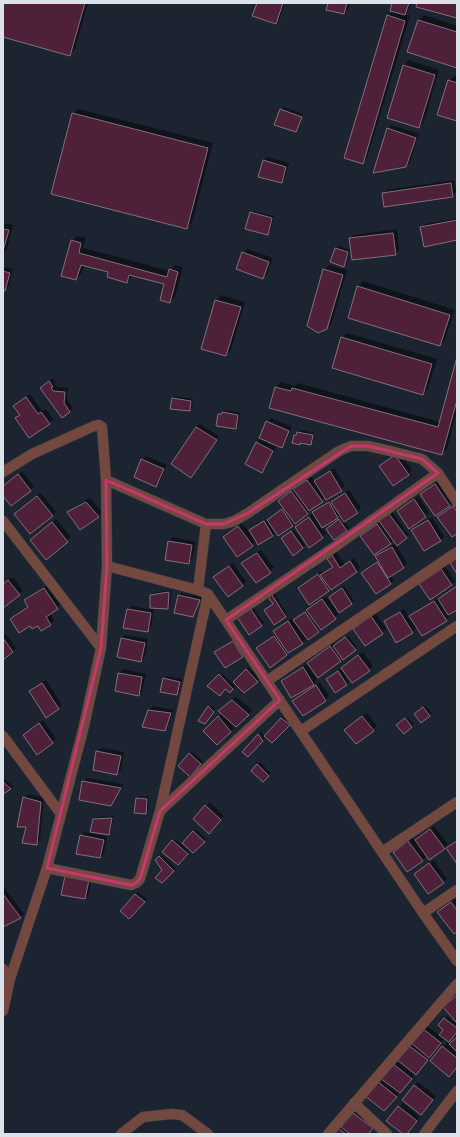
<svg xmlns="http://www.w3.org/2000/svg" width="460" height="1137" font-family="'Space Grotesk',sans-serif">
<style>
.shadow{fill:#0007}
.building{fill:#4f203a;stroke:#827079}
.lines{fill:none;stroke-linecap:round;stroke-linejoin:round}
.minor-casing{stroke:#383f4b;stroke-width:11}
.minor{stroke:#73483f;stroke-width:10}
.marked{fill:none;stroke:#c63670;stroke-width:3;stroke-linejoin:round}
</style>
<rect width="100%" height="100%" fill="#1d2431"/>
<!-- shadow -->
<path class="shadow" d="M3,3H88L75,49L69,55L3,36Z
M258,3H285L280,18L275,23Z
M329,3H350L349,8L344,13Z
M393,3H411L409,10L405,14L410,16L367,158L362,163L388,16L394,10Z
M424,15L457,26V66L419,20Z
M409,60L439,70L424,122L419,127L404,66Z
M454,76L457,77V120L449,81Z
M283,107L303,114L298,129L296,131L280,110Z
M78,109L213,143L192,223L187,228L73,114Z
M391,125L419,134L410,162L406,166L388,129Z
M267,157L289,163L285,178L282,182L263,161Z
M454,180L456,192L453,196L383,194L387,190Z
M253,211L274,216L270,231L268,234L251,213Z
M457,218V239L422,228L425,224Z
M3,223L13,225L7,249L3,253Z
M397,229L399,250L396,254L350,238L354,235Z
M77,236L86,238L83,248L170,271L175,265L183,267L175,297L170,302L165,284L133,275L127,282L109,272L84,265L81,274L76,279L72,241Z
M338,246L350,250L346,263L344,265L336,248Z
M247,249L273,258L267,274L263,278L243,252Z
M329,265L347,270L332,323L327,329L324,270Z
M3,267L13,269L9,286L5,290H3Z
M363,281L455,310L445,340L440,345L358,287Z
M221,295L245,302L231,350L226,355L216,301Z
M347,333L437,359L428,389L422,394L342,338Z
M457,361V411L447,449L442,454L276,387L281,382L295,386L298,383L440,422Z
M53,378L56,382L54,384L57,387L68,388L67,399L73,408L62,417L41,388Z
M30,394L42,411L46,409L53,419L49,423L29,437L17,418L20,415L14,406Z
M175,396L193,399L192,408L189,410L173,399Z
M225,410L240,413L238,426L235,428L219,414Z
M271,418L292,427L285,443L281,447L268,441L267,443L276,447L265,468L262,472L257,443L261,438H260L267,422Z
M200,424L219,436L195,472L191,476L172,464L197,427Z
M300,430L314,433L313,441L310,444L301,442L299,444L295,435Z
M399,452L412,470L408,474L380,466Z
M146,456L167,465L160,482L156,485L142,460Z
M334,468L345,486L341,490L326,499L325,497L307,513L279,535L272,525L271,526L275,533L273,535L257,541L252,545L228,534L242,523L255,540H256L253,528L267,520V521L284,508L279,501L283,497L311,477L315,481L319,477Z
M22,471L34,486L30,490L3,495V486Z
M439,481L453,502L449,505L425,491Z
M349,490L361,508L358,512L344,521L349,528L334,538L330,526L342,518L340,515L322,527L326,534L309,546L296,527L314,513L316,510L331,501L332,502L336,499Z
M41,493L56,512L52,515L20,510Z
M418,496L429,513L425,517L398,511L402,507Z
M90,498L102,512L98,516L69,512L72,509Z
M457,504V533L442,514Z
M392,512L409,535L396,545L407,563L404,567L391,575L394,580L390,583L362,573L379,561L376,557L380,553L396,543L394,540L390,543L361,536Z
M432,517L444,537L440,540L413,530L416,526Z
M56,519L71,537L46,558L31,540Z
M294,530L305,545L302,548L284,536Z
M173,537L196,542L192,559L188,563L169,541Z
M261,550L274,568L256,582L246,560Z
M336,552L345,565L354,558L360,567L357,571L328,590L299,588L303,584L322,571L323,574L334,566L328,559Z
M233,563L246,582L242,585L218,574Z
M445,566L455,581L452,585L420,584L424,580Z
M13,577L23,591L3,606V584Z
M48,585L61,604L50,613L54,620L51,624L42,630L38,624L11,619L15,615L29,606L25,601L29,597Z
M344,586L354,601L340,611L330,597Z
M457,586V608L448,614L450,616L446,620L417,627L412,632L385,622L389,618L404,609L409,618L414,613L438,598L439,599L443,595Z
M171,590L170,605L168,608L151,595L154,593Z
M181,593L202,597L195,614L192,616L179,596Z
M274,593L287,614L285,616L270,597Z
M326,596L339,614L320,629L318,632L304,633L302,634L306,639L270,666L261,645L276,634L274,631L278,627L292,618L293,621Z
M132,606L154,610L151,627L147,631L128,609Z
M253,607L264,623L249,634L238,617Z
M375,613L386,629L365,645L354,629Z
M6,634L16,648L3,659V636Z
M125,635L148,639L145,657L141,661L121,639Z
M348,636L357,647L340,661L310,668L317,680L314,684L292,697L282,681L286,677L308,663L312,659L334,643L336,645Z
M236,640L244,654L242,656L215,652L218,649Z
M363,652L373,666L353,682L342,668Z
M249,667L259,679L257,681L234,682Z
M123,669L146,674L142,691L139,695L116,691L119,673Z
M341,669L349,682L346,684L327,679Z
M221,673L235,686L230,692L225,688L208,686Z
M166,676L182,679L179,692L177,694L163,678Z
M46,680L62,705L58,709L30,691L34,687Z
M320,682L329,696L326,700L303,715L294,701L297,697Z
M236,697L252,710L236,726L231,722L230,723L234,728L217,744L204,731L222,713L223,708Z
M211,705L215,709L207,721L199,720Z
M153,706L174,710L168,726L164,730L149,710Z
M426,706L432,713L429,715L418,712Z
M367,713L377,726L356,743L349,726Z
M284,717L291,722L272,741L266,737L248,756L244,752L261,732L265,737Z
M408,717L414,724L404,733L400,723Z
M43,720L56,739L52,742L24,735Z
M101,748L124,752L121,770L117,774L97,752Z
M192,752L203,761L193,773L190,754Z
M260,762L271,773L263,781L253,771Z
M3,778L13,786L3,793Z
M87,778L123,784L114,801L110,805L83,782Z
M28,794L44,798L40,840L36,844L27,827L24,798Z
M139,796L149,797L148,810L145,813L137,799Z
M210,802L224,816L209,832L194,819Z
M114,816L111,832L109,834L94,819L96,817Z
M434,826L448,844L444,848L427,855L422,861L398,849L412,838L415,841L420,836Z
M196,829L206,839L193,852L183,843Z
M84,832L107,836L104,854L100,857L81,836Z
M175,839L189,851L180,861L173,841Z
M162,855L176,868L161,882L164,870L157,860Z
M434,860L447,879L443,882L419,871Z
M65,876L92,877L89,894L85,898Z
M3,886L24,914L20,917L3,926Z
M138,892L147,899L129,917L121,911Z
M455,899L457,901V931L438,912Z
M447,1016L457,1024V1031L445,1038L388,1106L367,1096L426,1025L440,1036L445,1029L440,1025Z
M457,1038V1067L443,1047L447,1043L449,1046Z
M418,1082L436,1096L424,1110L414,1086Z
M403,1103L420,1117L406,1134H404L388,1120Z
M358,1109L376,1124L367,1134H334L342,1125L344,1126Z"/>
<!-- building -->
<path class="building" d="M3,3H85L70,56L3,37Z
M257,3H283L276,24L252,16Z
M328,3H347L344,14L326,10Z
M392,3H409L405,15L390,11Z
M417,3H457V18L416,7Z
M387,15L405,21L363,164L344,158Z
M418,20L457,32V68L407,52Z
M403,65L435,75L419,128L387,118Z
M448,80L457,83V121L437,115Z
M280,109L302,117L296,132L274,125Z
M72,113L208,148L187,229L51,194Z
M387,128L416,138L406,167L373,173Z
M263,160L286,167L282,183L258,177Z
M451,183L453,197L384,207L382,193Z
M250,212L272,218L268,235L245,229Z
M457,220V240L424,247L420,227Z
M3,229L9,230L3,251Z
M393,233L396,255L352,260L349,238Z
M71,240L81,243L79,253L167,277L169,269L178,272L170,303L160,300L164,284L129,275L127,283L107,277L108,272L81,265L76,280L61,276Z
M335,248L348,252L344,267L330,262Z
M242,252L269,262L263,279L236,269Z
M323,269L343,275L327,329L318,333L307,326Z
M3,271L10,273L5,291H3Z
M357,286L450,315L440,346L348,318Z
M215,300L241,307L226,356L201,349Z
M341,337L432,364L423,395L332,368Z
M457,357V400L442,455L269,408L275,387L291,391L292,388L438,427Z
M49,381L53,387L51,388L53,391L65,392L64,403L70,412L62,418L40,388Z
M26,397L38,414L41,412L50,424L29,438L15,418L20,415L13,406Z
M172,398L191,401L190,411L170,409Z
M222,412L238,415L236,429L216,426L218,414H222Z
M266,421L289,431L282,448L259,438Z
M196,427L217,440L191,478L171,464Z
M297,432L313,435L311,445L300,443V445L292,443L294,435H296Z
M256,442L273,451L262,473L245,464Z
M395,455L409,475L393,486L379,466Z
M141,459L164,469L156,487L134,477Z
M330,471L342,491L326,500L314,481Z
M18,474L31,491L11,506L3,496V486Z
M307,480L323,502L309,511L293,489Z
M435,484L450,506L435,516L420,494Z
M291,491L308,514L295,524L278,501Z
M345,493L358,513L344,522L331,502Z
M37,496L53,516L30,534L14,514Z
M414,499L426,517L409,529L397,511Z
M86,502L99,517L80,530L67,512Z
M329,502L338,518L322,528L312,512Z
M453,506L457,512V534L452,537L437,517Z
M282,509L293,526L278,536L267,520Z
M389,514L407,538L397,546L379,521Z
M309,517L323,538L309,548L295,527Z
M339,519L347,531L334,540L326,529Z
M428,520L441,541L424,551L411,530Z
M264,521L273,536L258,545L249,530Z
M52,522L68,542L46,560L30,540Z
M377,524L391,544L374,555L360,536Z
M238,526L253,546L237,557L223,537Z
M291,531L303,548L293,556L281,538Z
M168,541L192,545L189,564L165,560Z
M392,547L404,568L388,578L375,556Z
M257,553L271,573L256,583L241,563Z
M332,555L340,568L350,561L357,572L331,590L320,575L333,567L327,559Z
M457,558V574L450,563Z
M377,562L391,584L376,594L361,573Z
M229,566L243,586L228,597L213,577Z
M441,569L452,585L430,600L419,584Z
M318,574L329,591L309,605L298,588Z
M8,580L20,595L3,608V584Z
M457,586V610L448,615L438,599Z
M44,588L58,609L46,617L51,625L41,631L38,626L32,629L30,626L19,633L10,619L28,607L24,600Z
M342,588L352,604L339,613L329,597Z
M169,592L168,609L150,608V595Z
M178,595L200,600L193,617L174,613Z
M272,595L286,617L274,625L264,610L273,604L268,597Z
M322,599L336,619L321,630L306,610Z
M434,601L447,621L422,636L409,616Z
M250,608L262,626L249,635L237,617Z
M127,609L151,613L148,632L123,628Z
M305,612L319,632L308,640L293,620Z
M400,612L413,633L396,643L384,621Z
M371,616L383,634L365,646L353,629Z
M288,621L303,644L288,653L273,631Z
M274,636L287,655L270,668L256,648Z
M345,637L356,650L343,660L333,646Z
M3,638L13,652L3,660Z
M121,638L145,643L141,662L117,657Z
M233,641L243,657L225,668L214,652Z
M330,646L341,661L318,678L307,663Z
M358,655L370,671L352,683L341,668Z
M303,667L314,685L291,698L281,681Z
M246,669L258,682L244,693L233,682Z
M338,671L347,685L335,693L326,679Z
M118,673L142,677L139,696L115,691Z
M219,674L233,689L230,693L225,689L220,696L207,686Z
M163,678L180,682L177,695L160,692Z
M42,683L59,709L46,718L29,691Z
M316,685L326,701L303,716L292,701Z
M232,700L249,715L236,727L218,711Z
M208,706L214,712L205,724L198,721Z
M423,707L430,716L421,723L414,714Z
M148,710L171,713L165,731L142,727Z
M218,716L231,732L217,745L203,731Z
M362,716L374,731L356,744L344,730Z
M281,718L290,725L272,743L264,736Z
M405,718L412,727L404,734L396,725Z
M39,723L53,743L37,755L23,735Z
M258,734L263,741L248,757L242,752Z
M96,751L121,756L117,775L93,770Z
M189,753L201,764L190,777L178,766Z
M257,764L269,776L263,782L251,771Z
M82,781L121,788L111,806L79,800Z
M3,782L11,789L3,794Z
M23,797L41,802L37,845L22,843L26,827H17Z
M136,798L147,799L146,814L134,813Z
M205,805L221,820L209,834L193,819Z
M112,818L109,835L90,832L93,819Z
M430,829L445,849L429,860L415,840Z
M193,831L205,842L193,853L182,843Z
M80,835L104,840L100,858L76,854Z
M172,840L188,854L178,865L162,852Z
M408,841L423,861L407,872L393,852Z
M457,841V864L446,848Z
M159,856L174,871L162,883L155,878L162,870L155,860Z
M429,863L444,883L428,894L414,874Z
M65,876L89,880L85,899L61,895Z
M3,894L21,918L3,927Z
M135,894L145,902L129,919L120,911Z
M451,902L457,910V932L454,934L437,912Z
M457,995V1021L456,1022L443,1007Z
M444,1018L457,1028V1032L449,1042L439,1035L443,1030L438,1025Z
M422,1028L441,1043L429,1058L410,1042Z
M457,1037V1052L449,1044Z
M408,1045L428,1060L416,1075L396,1059Z
M442,1046L457,1058V1067L449,1077L430,1061Z
M392,1063L412,1079L400,1093L380,1078Z
M377,1081L397,1097L384,1111L365,1096Z
M414,1085L433,1100L421,1115L402,1100Z
M398,1106L417,1121L407,1134H403L386,1121Z
M353,1113L373,1128L368,1134H350L341,1127Z
M338,1128L346,1134H333Z"/>
<g class="lines">
<defs>
<path id="minor" d="M3,472L32,454L94,426L99,425L102,427L106,480L107,566L101,648L84,726L47,868L10,979L3,1011
M106,480L206,524H224L234,521L248,513L339,451L351,446H368L390,451L422,459L438,473L457,502
M3,521L101,648
M107,566L198,590L208,594L423,913
M198,590L206,524
M208,594L160,811L280,700
M226,620L336,546L438,473
M267,681L457,552
M301,731L457,626
M3,736L61,814
M382,852L457,802
M47,868L131,885L136,883L140,879L160,811
M457,890L423,913L457,961
M3,969L10,979
M354,1103L387,1134
M121,1134L143,1117L171,1114L182,1115L208,1134
M328,1134L457,984
M424,1134L457,1091"/>
</defs>
<!-- minor casing -->
<use href="#minor" class="minor-casing"/>
<!-- minor -->
<use href="#minor" class="minor"/>
</g>
<!-- marked area -->
<path class="marked" d="M351,446H368L422,459L438,473L226,620L280,700L160,811L140,879L136,883L131,885L47,868L101,648L107,566L106,480L206,524H224L248,513Z"/>
<!-- border -->
<rect width="460" height="1137" fill="none" stroke="#dce2ea" stroke-width="8"/>
</svg>
